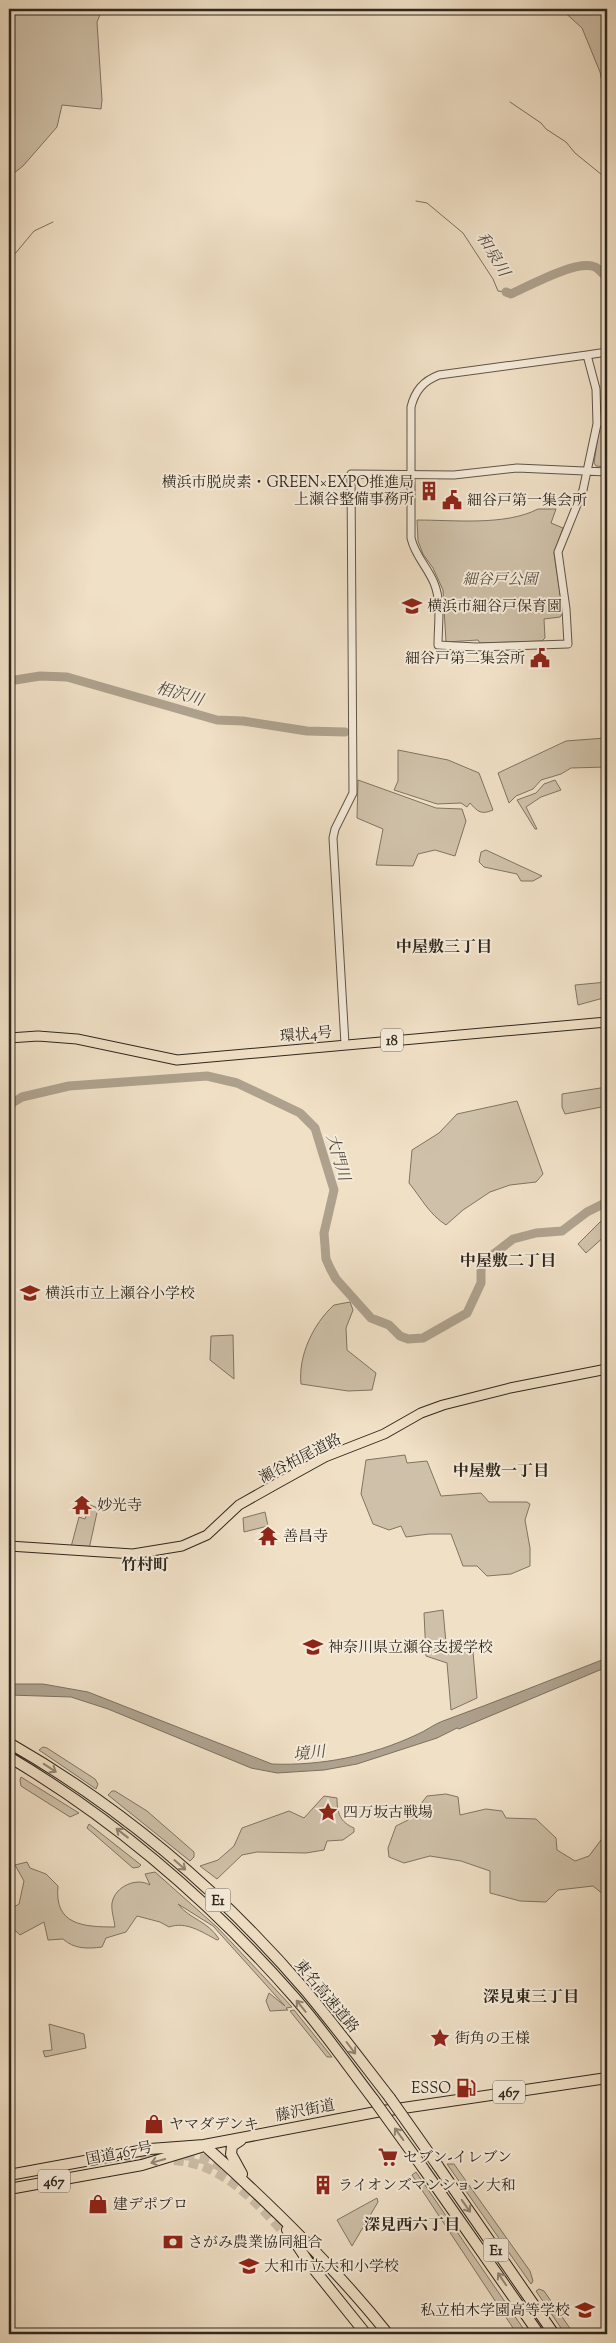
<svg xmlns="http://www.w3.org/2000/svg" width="616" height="2343" font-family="'Sorts Mill Goudy','Noto Serif JP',serif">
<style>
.green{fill:#cfc1a9;stroke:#7f7463}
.water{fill:#aea18d;stroke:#7b7060}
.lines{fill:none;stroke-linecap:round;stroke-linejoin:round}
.stream{stroke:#7b7060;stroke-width:1}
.river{stroke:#aea18d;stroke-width:9}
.highway-tunnel{stroke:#c9bba4;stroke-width:10;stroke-dasharray:10 5;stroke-linecap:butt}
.minor-casing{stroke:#5f5547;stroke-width:9}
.major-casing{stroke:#2f271d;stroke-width:11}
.highway-casing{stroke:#2f271d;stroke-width:12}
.minor{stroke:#f5ebda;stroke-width:7}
.major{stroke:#f0e0c6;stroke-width:9}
.highway{stroke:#f0e0c6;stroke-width:10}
.highway-bridge-casing{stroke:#2f271d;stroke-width:12;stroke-linecap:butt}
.highway-bridge{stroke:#f0e0c6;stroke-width:10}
.oneway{stroke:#908472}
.labels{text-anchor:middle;stroke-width:4;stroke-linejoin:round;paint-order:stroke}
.shield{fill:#f5ebda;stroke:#6a6256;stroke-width:1}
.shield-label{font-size:14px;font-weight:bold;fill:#2f271d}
.poi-label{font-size:15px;fill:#2f271d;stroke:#f5ebda;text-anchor:start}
.park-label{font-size:15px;font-style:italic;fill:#574e40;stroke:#f5ebda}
.street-label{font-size:15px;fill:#2f271d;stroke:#f5ebda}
.water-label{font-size:16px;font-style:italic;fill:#554c3f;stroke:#f5ebda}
.neighbourhood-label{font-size:16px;font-weight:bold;fill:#2f271d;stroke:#f5ebda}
</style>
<rect width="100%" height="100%" fill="#f0e0c6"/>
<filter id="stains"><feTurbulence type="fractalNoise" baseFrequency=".004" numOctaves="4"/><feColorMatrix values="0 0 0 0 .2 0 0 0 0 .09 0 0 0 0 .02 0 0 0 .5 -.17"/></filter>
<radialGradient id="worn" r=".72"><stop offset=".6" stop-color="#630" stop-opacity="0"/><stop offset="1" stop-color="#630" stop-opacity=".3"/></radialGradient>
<!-- green -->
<path class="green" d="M9,9L102,10L97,22L102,100L101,109L62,105L57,127L23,166L9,177Z
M561,9H607V105L600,72L582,28Z
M607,415V467L596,466L594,463L601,416Z
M538,509H556L551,523L563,528L554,553L563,613L560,617L544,619L545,638L542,641L480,643L478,640L446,642L443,590L433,568L423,554L418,541L417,520C454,520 505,526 538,509Z
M605,738L607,740V767L571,768L561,774L541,780L533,789L516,796L509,803L498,773L566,741Z
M398,750L448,760L479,773L493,810C481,815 478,812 470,803L467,807L461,803L437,804L394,790L398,781Z
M358,780L436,808L462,809L466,821L455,856L435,850L418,854L413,866L376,865L383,829L357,818Z
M555,780L561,790L541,797L526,807L537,829H535L517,800L536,793L544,784Z
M486,850L542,876L533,881H521L517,874L484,867L479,862L481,852Z
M607,982V997L578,1005L575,985Z
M607,1087V1106L565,1114L562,1107V1094Z
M517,1101L543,1174L536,1182L510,1185L490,1192L463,1210L446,1225C429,1214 422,1199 409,1183L412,1150L439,1133L457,1114Z
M607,1218V1234L586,1253L578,1244L602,1220Z
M350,1302L353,1310L346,1328L347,1350L376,1373L372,1390L348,1391L301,1384C298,1356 313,1324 334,1305Z
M233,1335L234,1379L210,1360L211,1336Z
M405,1455L407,1463L427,1461L441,1496L481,1493L489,1502H527L530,1504L525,1520L530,1548V1566L511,1574L487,1576L477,1566H463L451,1534H429L406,1537L401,1526L389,1530L373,1524L361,1494L366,1460Z
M90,1505L98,1508L89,1549L71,1547L79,1517L85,1519Z
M265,1512L268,1526L244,1532L243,1518Z
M443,1610L447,1654L473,1652L477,1698L451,1710L447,1663L426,1656L424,1613Z
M43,1747L47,1748L95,1779L98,1784L96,1789L39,1750Z
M21,1777L79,1813L70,1817L21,1786L20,1780Z
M112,1791H115L147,1811L194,1852V1857L190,1861L108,1795Z
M446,1794L458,1797L460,1815L486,1809L502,1811L506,1818L536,1819L556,1838L557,1850L575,1861L589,1856L607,1832V1895H604L593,1886L558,1890L546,1902L520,1901L490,1893V1871L461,1861L430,1856L404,1863L389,1857L388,1848L396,1826L408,1820L427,1796Z
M324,1796L337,1798C337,1813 340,1822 354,1828V1832L343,1840L327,1841L324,1850L306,1853L257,1852L242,1855L217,1879L200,1866L218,1860L234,1846L242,1828L289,1811L304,1818Z
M89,1824L141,1865L139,1867L133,1868L87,1828Z
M27,1862L30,1868L46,1874L58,1886C54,1925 83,1927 115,1927C114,1919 111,1910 112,1903C115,1886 137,1877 150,1885L145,1874L155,1872L218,1928L292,2007L286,2008L288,2010L270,2011L266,2001L269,1993L285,2006L213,1926L178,1904C189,1919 208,1921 219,1939L217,1940C202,1932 186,1921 169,1927L160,1922L137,1916L126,1932L106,1938L102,1947C87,1949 74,1949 63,1939L48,1940L44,1922L20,1935L9,1925V1910L19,1904L24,1881L15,1865Z
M294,2010L332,2057H327L290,2011Z
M49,2024L84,2034L86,2048L45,2057L43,2051L52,2050Z
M447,2164H454L530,2271L533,2281L531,2284Z
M416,2172L527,2334H517L412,2175Z
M377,2198L378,2202L352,2246L337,2220Z
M539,2289L544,2291L574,2334H565L536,2291Z"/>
<!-- water -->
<path class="water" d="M607,1658V1667L459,1729L457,1728L437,1738L357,1764L324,1770L277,1773L251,1768L108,1709L71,1697L9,1695V1684H43L88,1692L272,1764C321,1766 371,1756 416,1735C426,1731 434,1724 443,1721C498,1701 553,1679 607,1658Z"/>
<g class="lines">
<!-- stream -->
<path class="stream" d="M594,9L607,14
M510,102L541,123L546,129L566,142L575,153L607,179
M416,201L427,203L463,233L493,279L498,291L506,292
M9,261L34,231L53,222"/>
<!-- river -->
<path class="river" d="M506,292L511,294C529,286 577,259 595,267C600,269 603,275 607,277
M9,681L40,676L67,677L217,720L243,721L307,731L345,732
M9,1105L22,1097L69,1086L207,1076L237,1083L300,1113L315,1128L334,1190L324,1233L326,1259L330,1268L336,1279L371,1318L389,1325L400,1336L408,1339L423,1338L467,1313L481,1283V1268L486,1260L513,1239L536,1233L562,1231L587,1212L607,1202"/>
<!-- highway-tunnel -->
<path class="highway-tunnel" d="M125,2158C162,2153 197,2149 229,2172
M174,2160C225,2163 259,2205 291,2240"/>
<defs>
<path id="minor" d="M587,355L596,389L597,424L583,490L558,552L566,609L568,644L476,647L438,645C438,624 442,602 434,583C427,566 415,556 411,538V407C415,391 423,381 439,375L587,355L607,352
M345,1044L333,838L335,829L353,793L351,474L454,475L517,468L607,472"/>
<path id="major" d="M9,1038L38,1036L77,1039L177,1060L607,1022
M9,1546L133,1554L182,1546L207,1535L239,1505L278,1483L325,1457L384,1434L421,1413L443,1405L510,1388L607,1369"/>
<path id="highway" d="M9,1743C121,1807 222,1893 306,1991C335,2026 362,2062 390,2098
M9,1757C117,1821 212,1903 295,1998C323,2030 348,2066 374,2100
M241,2140L232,2146L231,2154L242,2174
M204,2145C270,2204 333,2265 388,2334
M438,2166L554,2334
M423,2168L539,2334
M9,2175L150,2149L204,2145L376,2112L607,2078
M9,2189L142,2165L201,2147
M287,2230L309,2263L366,2334"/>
</defs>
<!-- minor casing -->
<use href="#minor" class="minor-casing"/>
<!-- major casing -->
<use href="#major" class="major-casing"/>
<!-- highway casing -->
<use href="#highway" class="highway-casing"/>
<!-- minor -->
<use href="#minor" class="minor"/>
<!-- major -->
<use href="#major" class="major"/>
<!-- highway -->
<use href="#highway" class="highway"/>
<defs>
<path id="highway-bridge" d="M390,2098L438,2166
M374,2100L423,2168"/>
</defs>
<!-- highway-bridge casing -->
<use href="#highway-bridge" class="highway-bridge-casing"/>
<!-- highway-bridge -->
<use href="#highway-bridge" class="highway-bridge"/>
</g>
<!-- one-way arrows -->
<defs><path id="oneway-shaft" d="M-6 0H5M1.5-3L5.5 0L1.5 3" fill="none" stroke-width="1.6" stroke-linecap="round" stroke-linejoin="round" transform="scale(1.25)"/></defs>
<g class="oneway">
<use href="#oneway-shaft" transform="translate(50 1768) rotate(33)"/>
<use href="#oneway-shaft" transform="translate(122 1833) rotate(-142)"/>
<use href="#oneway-shaft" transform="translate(180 1865) rotate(41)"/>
<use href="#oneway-shaft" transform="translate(301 2006) rotate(-129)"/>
<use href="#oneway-shaft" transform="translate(351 2048) rotate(53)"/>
<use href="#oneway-shaft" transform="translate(399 2134) rotate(-126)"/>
<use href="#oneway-shaft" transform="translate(158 2161) rotate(165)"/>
<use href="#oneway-shaft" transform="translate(466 2206) rotate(55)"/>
<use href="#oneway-shaft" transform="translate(502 2279) rotate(-124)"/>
</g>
<!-- icons -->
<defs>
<symbol id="building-bare" viewBox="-9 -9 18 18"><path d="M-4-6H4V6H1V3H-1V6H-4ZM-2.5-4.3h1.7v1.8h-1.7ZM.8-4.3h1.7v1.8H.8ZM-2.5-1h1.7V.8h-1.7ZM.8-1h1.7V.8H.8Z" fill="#8f2418" stroke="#f5ebda" stroke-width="2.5" paint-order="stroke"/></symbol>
<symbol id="civic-bare" viewBox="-9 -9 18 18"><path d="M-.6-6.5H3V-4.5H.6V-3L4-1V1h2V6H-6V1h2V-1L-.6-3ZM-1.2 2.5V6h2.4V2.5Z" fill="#8f2418" stroke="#f5ebda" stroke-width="2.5" paint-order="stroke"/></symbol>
<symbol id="school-bare" viewBox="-9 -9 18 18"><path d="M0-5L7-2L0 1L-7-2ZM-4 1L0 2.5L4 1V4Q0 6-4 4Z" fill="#8f2418" stroke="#f5ebda" stroke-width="2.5" paint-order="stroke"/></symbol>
<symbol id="temple-bare" viewBox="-9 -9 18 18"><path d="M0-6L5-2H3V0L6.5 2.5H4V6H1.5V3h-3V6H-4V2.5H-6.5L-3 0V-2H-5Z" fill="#8f2418" stroke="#f5ebda" stroke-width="2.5" paint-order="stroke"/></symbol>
<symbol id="sight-bare" viewBox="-9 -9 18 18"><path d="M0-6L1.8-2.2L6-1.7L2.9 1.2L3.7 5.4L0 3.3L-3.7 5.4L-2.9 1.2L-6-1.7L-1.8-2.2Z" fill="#8f2418" stroke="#f5ebda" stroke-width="2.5" paint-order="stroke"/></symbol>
<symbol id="fuel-bare" viewBox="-9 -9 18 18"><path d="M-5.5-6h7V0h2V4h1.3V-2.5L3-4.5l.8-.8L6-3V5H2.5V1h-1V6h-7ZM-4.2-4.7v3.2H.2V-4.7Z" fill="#8f2418" stroke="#f5ebda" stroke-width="2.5" paint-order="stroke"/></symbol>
<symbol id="shop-bare" viewBox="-9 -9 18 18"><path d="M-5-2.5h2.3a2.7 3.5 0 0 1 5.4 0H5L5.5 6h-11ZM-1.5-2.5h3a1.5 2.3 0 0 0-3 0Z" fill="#8f2418" stroke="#f5ebda" stroke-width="2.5" paint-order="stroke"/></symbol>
<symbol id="supermarket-bare" viewBox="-9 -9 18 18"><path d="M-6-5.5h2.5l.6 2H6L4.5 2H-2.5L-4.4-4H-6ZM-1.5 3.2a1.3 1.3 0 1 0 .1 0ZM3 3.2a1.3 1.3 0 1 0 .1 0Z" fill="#8f2418" stroke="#f5ebda" stroke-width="2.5" paint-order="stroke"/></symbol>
<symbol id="bank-bare" viewBox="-9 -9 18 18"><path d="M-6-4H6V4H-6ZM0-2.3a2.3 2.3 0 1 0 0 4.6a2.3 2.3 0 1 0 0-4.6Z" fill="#8f2418" stroke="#f5ebda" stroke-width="2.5" paint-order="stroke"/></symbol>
</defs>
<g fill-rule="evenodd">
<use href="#building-bare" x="415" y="477" width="28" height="28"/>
<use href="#civic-bare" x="438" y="486" width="28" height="28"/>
<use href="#school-bare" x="398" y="592" width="28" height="28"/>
<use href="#civic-bare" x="526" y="644" width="28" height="28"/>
<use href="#school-bare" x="16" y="1279" width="28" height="28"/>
<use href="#temple-bare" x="68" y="1491" width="28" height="28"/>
<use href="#temple-bare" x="254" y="1522" width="28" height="28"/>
<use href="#school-bare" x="299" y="1633" width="28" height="28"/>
<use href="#sight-bare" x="314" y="1798" width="28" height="28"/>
<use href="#sight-bare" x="426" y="2024" width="28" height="28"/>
<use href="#fuel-bare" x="452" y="2074" width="28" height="28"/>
<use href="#shop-bare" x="140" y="2110" width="28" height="28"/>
<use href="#supermarket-bare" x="374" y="2143" width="28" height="28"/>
<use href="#building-bare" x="309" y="2171" width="28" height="28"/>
<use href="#shop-bare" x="84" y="2190" width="28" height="28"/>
<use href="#bank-bare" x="159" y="2228" width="28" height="28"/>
<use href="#school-bare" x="235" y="2252" width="28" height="28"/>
<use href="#school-bare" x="571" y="2296" width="28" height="28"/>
</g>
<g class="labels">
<!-- shield labels -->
<g class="shield">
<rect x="381" y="1028.5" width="22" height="23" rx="4"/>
<rect x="205.5" y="1888.5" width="25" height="23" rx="4"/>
<rect x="493" y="2080.5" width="32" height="23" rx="4"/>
<rect x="38" y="2169.5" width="32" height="23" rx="4"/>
<rect x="483.5" y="2238.5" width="25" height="23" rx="4"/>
</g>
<g class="shield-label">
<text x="392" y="1045">18</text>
<text x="218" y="1905">E1</text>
<text x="509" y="2097">467</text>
<text x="54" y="2186">467</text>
<text x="496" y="2255">E1</text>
</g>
<!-- poi labels -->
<g class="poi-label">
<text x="414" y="487" text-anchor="end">横浜市脱炭素・GREEN×EXPO推進局<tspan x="414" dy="17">上瀬谷整備事務所</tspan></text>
<text x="467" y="505">細谷戸第一集会所</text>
<text x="427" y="611">横浜市細谷戸保育園</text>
<text x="525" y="663" text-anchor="end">細谷戸第二集会所</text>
<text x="45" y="1298">横浜市立上瀬谷小学校</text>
<text x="97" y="1510">妙光寺</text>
<text x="283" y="1541">善昌寺</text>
<text x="328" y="1652">神奈川県立瀬谷支援学校</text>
<text x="343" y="1817">四万坂古戦場</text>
<text x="455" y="2043">街角の王様</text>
<text x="451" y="2093" text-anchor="end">ESSO</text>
<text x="169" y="2129">ヤマダデンキ</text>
<text x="403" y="2162">セブン-イレブン</text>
<text x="338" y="2190">ライオンズマンション大和</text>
<text x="113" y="2209">建デポプロ</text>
<text x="188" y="2247">さがみ農業協同組合</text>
<text x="264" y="2271">大和市立大和小学校</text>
<text x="570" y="2315" text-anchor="end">私立柏木学園高等学校</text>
</g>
<!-- park labels -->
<g class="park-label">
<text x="500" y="584">細谷戸公園</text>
</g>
<!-- street labels -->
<g class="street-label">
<text transform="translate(306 1034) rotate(-5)" y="5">環状4号</text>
<text transform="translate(300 1458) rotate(-27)" y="5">瀬谷柏尾道路</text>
<text transform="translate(327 1996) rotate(50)" y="5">東名高速道路</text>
<text transform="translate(305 2110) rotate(-11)" y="5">藤沢街道</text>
<text transform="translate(119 2153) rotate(-11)" y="5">国道467号</text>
</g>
<!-- water labels -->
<g class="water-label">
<text transform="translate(494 254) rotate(59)" y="6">和泉川</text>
<text transform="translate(180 693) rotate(16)" y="6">相沢川</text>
<text transform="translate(339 1157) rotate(74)" y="6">大門川</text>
<text transform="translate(309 1752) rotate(-6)" y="6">境川</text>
</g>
<!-- neighbourhood labels -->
<g class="neighbourhood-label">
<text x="444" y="952">中屋敷三丁目</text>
<text x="508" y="1266">中屋敷二丁目</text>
<text x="501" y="1476">中屋敷一丁目</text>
<text x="145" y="1570">竹村町</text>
<text x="531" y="2002">深見東三丁目</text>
<text x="412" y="2230">深見西六丁目</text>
</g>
</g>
<!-- margin -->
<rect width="616" height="2343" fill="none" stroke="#f0e0c6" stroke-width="30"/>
<rect x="10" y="10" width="596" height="2323" fill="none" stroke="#2f271d" stroke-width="2.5"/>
<rect x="15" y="15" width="586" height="2313" fill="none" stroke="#2f271d"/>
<rect width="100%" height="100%" filter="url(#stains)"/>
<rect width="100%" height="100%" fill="url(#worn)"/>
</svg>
